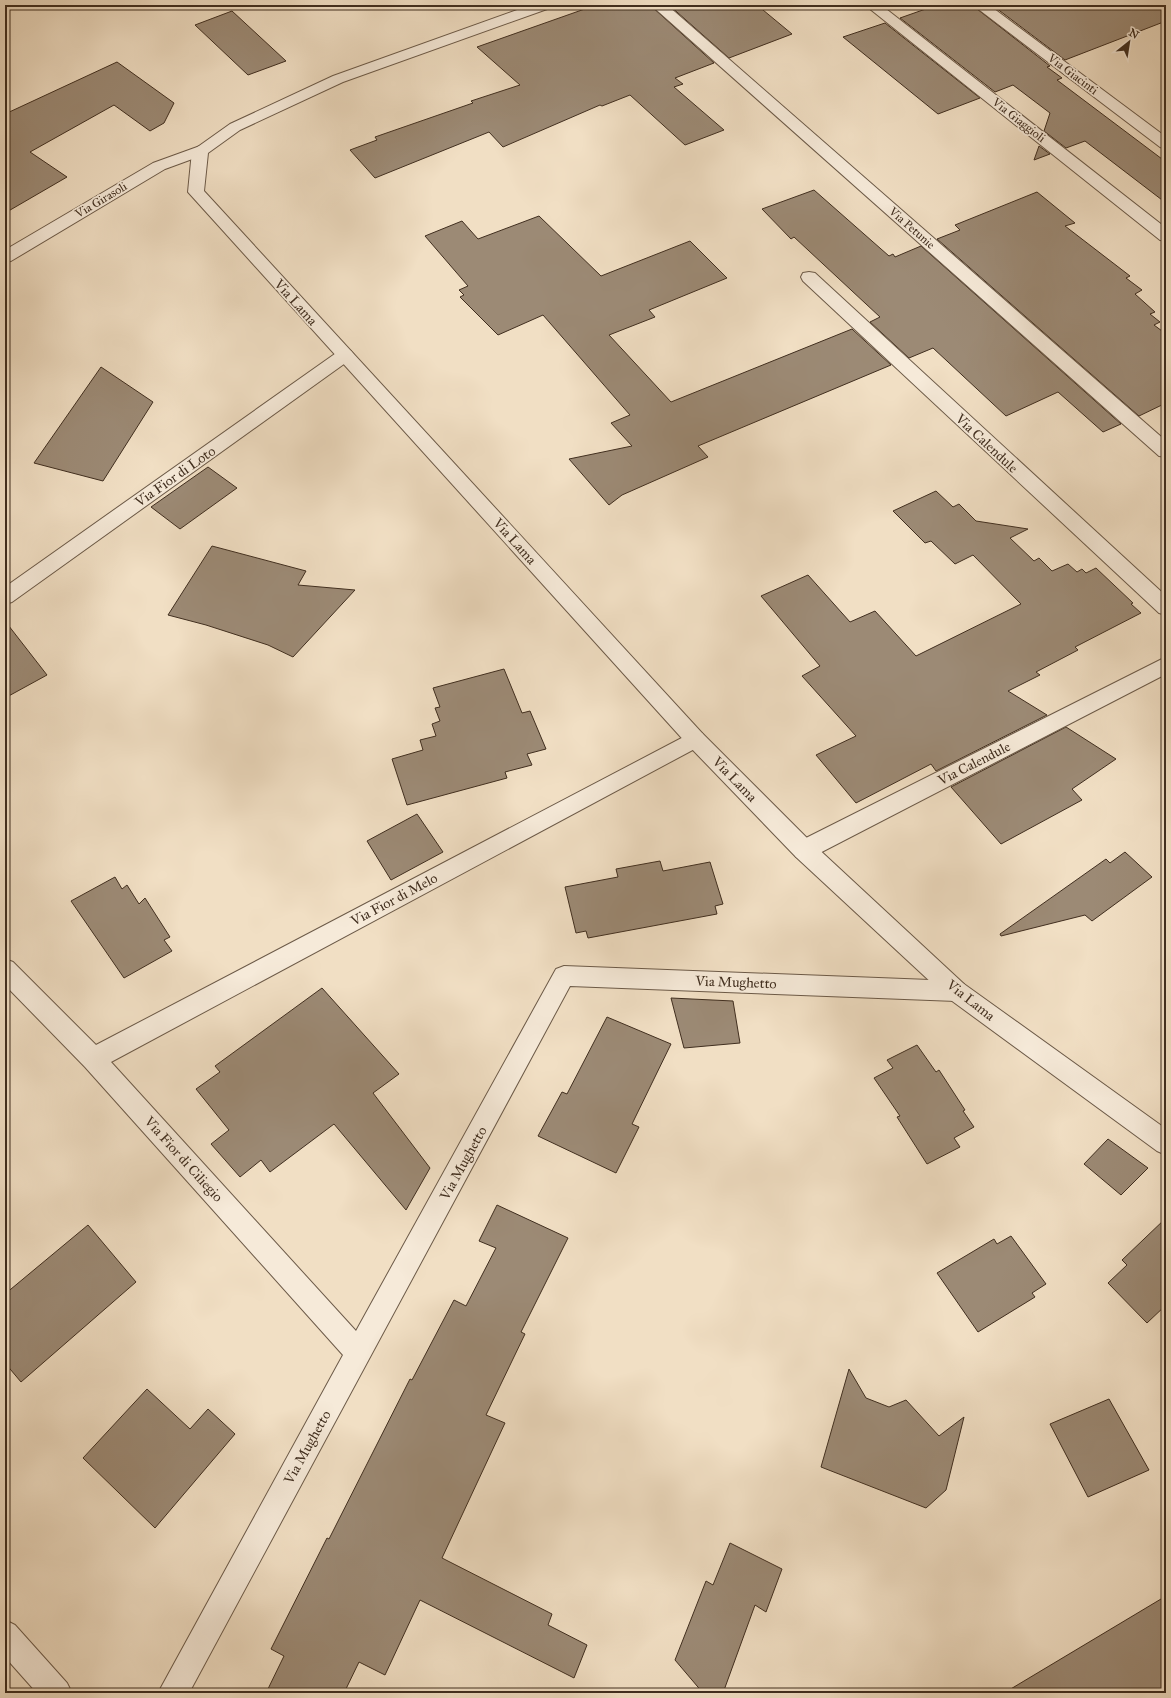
<svg xmlns="http://www.w3.org/2000/svg" width="1171" height="1698" font-family="'IM FELL Great Primer',serif">
<style>
.building{fill:#9c8a75;stroke:#402e1f}
.lines{fill:none;stroke-linecap:round;stroke-linejoin:round}
.minor-casing{stroke:#6c5a48;stroke-width:2}
.tertiary-casing{stroke:#6c5a48;stroke-width:2}
.minor{fill:#f6ead9;fill-rule:evenodd}
.tertiary{fill:#f6ead9;fill-rule:evenodd}
.labels{text-anchor:middle;stroke-width:3.5;stroke-linejoin:round;paint-order:stroke}
.far-street-label{font-size:12px;fill:#402e1f;stroke:#f6ead9}
.street-label{font-size:14px;fill:#402e1f;stroke:#f6ead9}
</style>
<rect width="100%" height="100%" fill="#f1dfc4"/>
<filter id="stains"><feTurbulence type="fractalNoise" baseFrequency=".005" numOctaves="4"/><feColorMatrix values="0 0 0 0 .2 0 0 0 0 .09 0 0 0 0 .02 0 0 0 .5 -.17"/></filter>
<radialGradient id="worn" r=".72"><stop offset=".6" stop-color="#630" stop-opacity="0"/><stop offset="1" stop-color="#630" stop-opacity=".3"/></radialGradient>
<!-- building -->
<path class="building" d="M596,5H650L714,63L675,78L683,84L674,87L724,130L685,145L630,95L602,106L600,105L503,147L489,132L375,178L350,150L377,140L375,137L473,103L471,101L520,85L477,47Z
M669,5H757L792,34L729,58Z
M937,5H972L1050,66L1047,67L1062,78L1057,80L1166,162V203L1085,141L1066,148L1044,131L1050,113L1013,85L995,92L900,18Z
M992,5H1166V21L1065,60Z
M232,11L286,61L248,75L195,25Z
M885,23L980,98L938,114L843,37Z
M117,62L174,103L164,123L150,131L114,105L30,152L67,177L5,213V114Z
M1039,146L1050,154L1034,160Z
M814,190L889,256L893,254L895,257L921,246L1121,424L1103,432L1058,392L1006,416L933,348L909,358L870,322L880,317L794,237L791,239L762,209Z
M1037,192L1075,223L1065,226L1130,276L1126,278L1142,290L1135,294L1155,312L1150,314L1160,322L1154,325L1166,334V403L1139,416L937,239L960,230L955,225Z
M539,216L601,276L690,241L727,278L649,310L655,317L609,335L671,402L852,329L891,365L698,446L708,457L622,495L609,505L569,459L632,446L611,423L630,415L543,315L498,335L460,297L464,295L459,290L468,286L425,236L462,221L478,239Z
M101,367L153,402L103,481L34,463Z
M208,467L237,488L180,529L151,507Z
M936,491L953,507L959,504L976,521L1028,529L1010,538L1034,561L1039,558L1052,571L1068,564L1077,572L1082,569L1086,573L1096,568L1133,603L1131,604L1141,613L1075,647L1078,650L1036,672L1040,675L1008,691L1047,715L936,771L931,764L856,803L816,755L856,736L802,676L820,666L761,596L808,575L850,622L875,611L916,656L1021,604L973,555L955,564L931,541L925,543L893,511Z
M212,546L306,571L298,585L355,590L293,657L268,645L206,625L168,615Z
M5,621L47,675L5,698Z
M504,669L522,713L530,711L546,749L527,754L532,765L505,772L507,778L407,805L392,759L423,750L420,740L436,736L432,724L440,721L435,708L440,707L433,688Z
M1066,727L1116,759L1072,789L1082,800L1001,844L951,787Z
M417,814L443,852L391,880L367,841Z
M1125,852L1152,877L1092,921L1085,915L1001,936L1000,934L1106,859L1110,863Z
M660,861L663,871L710,862L723,904L715,906L717,914L588,938L586,931L576,933L565,887L618,877L616,869Z
M115,877L122,889L127,885L139,904L145,898L170,937L164,940L172,951L124,978L71,901Z
M322,988L399,1074L373,1093L430,1168L406,1210L334,1124L270,1172L261,1160L240,1177L211,1144L229,1130L196,1089L220,1072L215,1066Z
M671,998L733,1001L740,1043L684,1048Z
M607,1017L671,1044L632,1124L639,1127L616,1173L538,1136L562,1092L567,1094Z
M917,1045L936,1072L939,1070L965,1110L963,1111L974,1127L954,1138L960,1147L927,1164L897,1117L900,1116L874,1078L893,1068L887,1060Z
M1108,1139L1148,1168L1121,1195L1084,1164Z
M497,1205L568,1238L521,1332L525,1334L486,1415L505,1423L442,1558L552,1614L548,1625L587,1645L574,1678L420,1600L385,1675L359,1662L344,1693H266L284,1656L271,1649L327,1538L329,1539L410,1379L412,1380L454,1300L466,1306L496,1248L479,1241Z
M1166,1218V1305L1147,1323L1108,1283L1127,1265L1122,1260Z
M88,1225L136,1282L21,1382L5,1363V1294Z
M1011,1236L1046,1284L1032,1293L1035,1297L978,1332L937,1273L994,1239L997,1244Z
M849,1369L866,1398L889,1407L906,1400L939,1436L964,1417L946,1490L926,1508L821,1467Z
M147,1389L190,1429L208,1409L235,1434L155,1528L83,1458Z
M1109,1399L1149,1470L1088,1497L1050,1424Z
M730,1543L782,1569L766,1612L755,1605L723,1693H703L675,1660L706,1581L713,1585Z
M1166,1596V1693H1004Z"/>
<g class="lines">
<defs>
<path id="minor" d="M651,5H667L1166,441V457L1159,456Z
M865,5H881L1166,228V241L1160,240Z
M973,5H989L1166,137V149L1160,147Z
M200,146L206,148L208,151L206,154L165,169L11,261L5,262V250L153,163Z
M809,272L815,273L1166,596V615L1159,613L803,281L801,277L803,273Z
M345,349L351,351L354,355L351,359L12,602L5,604V587L339,351Z
M1166,657V674L812,857L804,859L796,857L793,850L796,843Z
M695,731L702,733L706,739L702,745L111,1062L356,1331L556,969L564,966L956,981L964,984L968,991L964,998L956,1001L570,986L189,1693H158L343,1355L85,1067L5,985V959L13,962L96,1045Z
M5,1620L15,1625L67,1683L72,1693H37L5,1657Z"/>
<path id="tertiary" d="M531,5H552L550,8L343,82L240,130L208,153L204,191L702,733L812,843L964,984L1166,1129V1155L1157,1151L948,998L796,857L688,745L188,192L192,151L230,124L333,76Z"/>
</defs>
<!-- minor casing -->
<use href="#minor" class="minor-casing"/>
<!-- tertiary casing -->
<use href="#tertiary" class="tertiary-casing"/>
<!-- minor -->
<use href="#minor" class="minor"/>
<!-- tertiary -->
<use href="#tertiary" class="tertiary"/>
</g>
<g class="labels">
<!-- far-street labels -->
<g class="far-street-label">
<text transform="translate(1073 74) rotate(37)" y="4">Via Giacinti</text>
<text transform="translate(1019 120) rotate(38)" y="4">Via Giaggioli</text>
<text transform="translate(101 200) rotate(-31)" y="4">Via Girasoli</text>
<text transform="translate(912 228) rotate(41)" y="4">Via Petunie</text>
</g>
<!-- street labels -->
<g class="street-label">
<text transform="translate(296 302) rotate(48)" y="5">Via Lama</text>
<text transform="translate(987 443) rotate(43)" y="5">Via Calendule</text>
<text transform="translate(175 476) rotate(-35)" y="5">Via Fior di Loto</text>
<text transform="translate(515 541) rotate(48)" y="5">Via Lama</text>
<text transform="translate(974 763) rotate(-27)" y="5">Via Calendule</text>
<text transform="translate(735 779) rotate(46)" y="5">Via Lama</text>
<text transform="translate(394 899) rotate(-28)" y="5">Via Fior di Melo</text>
<text transform="translate(736 982) rotate(2)" y="5">Via Mughetto</text>
<text transform="translate(971 1000) rotate(38)" y="5">Via Lama</text>
<text transform="translate(184 1159) rotate(48)" y="5">Via Fior di Ciliegio</text>
<text transform="translate(463 1163) rotate(-61)" y="5">Via Mughetto</text>
<text transform="translate(307 1447) rotate(-61)" y="5">Via Mughetto</text>
</g>
</g>
<!-- margin -->
<rect width="1171" height="1698" fill="none" stroke="#f1dfc4" stroke-width="20"/>
<rect x="6" y="6" width="1159" height="1686" fill="none" stroke="#402e1f" stroke-width="2"/>
<rect x="10" y="10" width="1151" height="1678" fill="none" stroke="#402e1f"/>
<!-- north arrow -->
<g transform="translate(1129 42) rotate(30)" stroke="#f6ead9" stroke-width="3" paint-order="stroke">
<path d="M0-3L7 15L0 10L-7 15Z" fill="#402e1f"/>
<text y="-6" font-size="11" font-weight="bold" text-anchor="middle" fill="#402e1f">N</text>
</g>
<rect width="100%" height="100%" filter="url(#stains)"/>
<rect width="100%" height="100%" fill="url(#worn)"/>
</svg>
